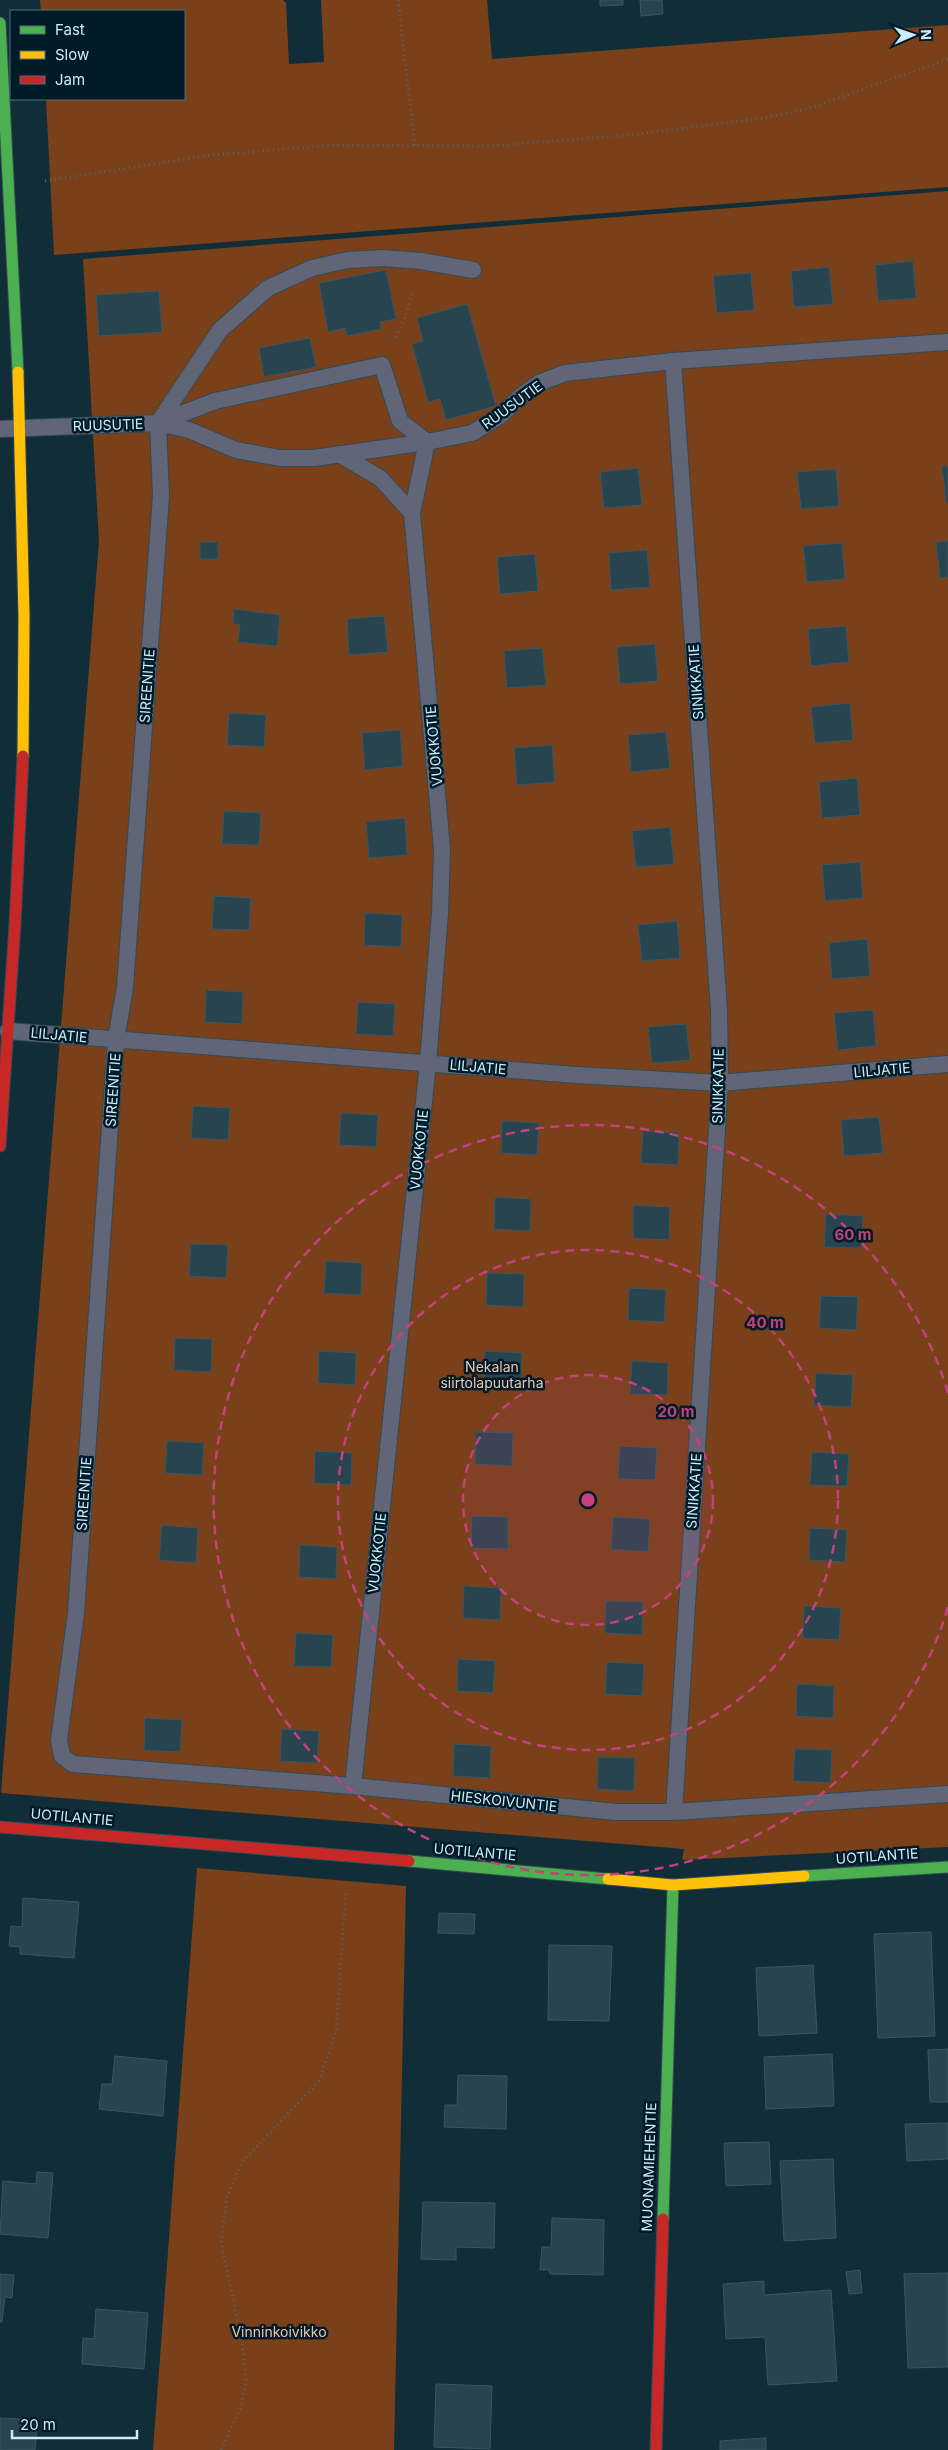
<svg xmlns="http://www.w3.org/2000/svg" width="948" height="2450" font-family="Inter,sans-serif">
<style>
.green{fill:#79401a}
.building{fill:#28444f;stroke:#385663}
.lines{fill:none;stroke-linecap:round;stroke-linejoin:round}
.lane-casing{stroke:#324a54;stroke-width:18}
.fast-casing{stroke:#324a54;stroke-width:13}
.slow-casing{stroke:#324a54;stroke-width:13}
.jam-casing{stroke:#324a54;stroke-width:13}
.path{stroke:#586471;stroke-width:3;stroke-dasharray:1 4;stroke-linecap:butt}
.lane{stroke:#606677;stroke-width:16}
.fast{stroke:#4caf50;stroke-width:11}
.slow{stroke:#ffc107;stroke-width:11}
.jam{stroke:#c62828;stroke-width:11}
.ring{fill:none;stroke:#c4427b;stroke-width:2.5;stroke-dasharray:9 6}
.labels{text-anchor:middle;stroke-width:5;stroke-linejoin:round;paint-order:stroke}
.street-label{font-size:14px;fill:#cbecfd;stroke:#001b27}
.park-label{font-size:14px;fill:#f1c5ad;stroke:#001b27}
.centre{fill:#c4427b;stroke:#001b27;stroke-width:2.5}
.ring-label{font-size:15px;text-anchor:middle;font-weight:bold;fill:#c4427b;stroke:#001b27;stroke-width:5;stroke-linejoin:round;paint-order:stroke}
</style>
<rect width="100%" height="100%" fill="#112d38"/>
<!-- green -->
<path class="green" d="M40,0H283L286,3L289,64L324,62L321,0H487L492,59L948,25V187L54,255L46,99H184V11H41Z
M948,191V1847L682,1860L684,1849L1,1793L99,541L83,259Z
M197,1868L406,1886L394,2450H153Z"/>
<!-- building -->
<path class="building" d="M600,0H623V5L600,6Z
M640,0H662L663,14L641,16Z
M913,261L916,298L878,301L875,265Z
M829,267L833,304L794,307L791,271Z
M386,270L396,319L380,322L381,329L347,336L345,328L328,332L319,283Z
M751,273L754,310L717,313L713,276Z
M159,291L162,332L99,336L96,295Z
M467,304L496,406L446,420L440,399L428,402L412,344L423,341L417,318Z
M310,338L316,367L264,377L259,348Z
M942,466H948V502L946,503Z
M638,468L642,505L604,508L600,472Z
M836,469L839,506L801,509L797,472Z
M948,541V577L940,578L936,542Z
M200,542H218V559H200Z
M842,543L845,579L807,582L803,546Z
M647,550L650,587L611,590L609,553Z
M535,554L538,591L500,594L497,557Z
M234,609L280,615L277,646L238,642L240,625L233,624Z
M384,616L388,652L349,655L347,619Z
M846,626L849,662L811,666L808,629Z
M655,644L658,681L620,684L617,647Z
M542,648L546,685L507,688L504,651Z
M850,703L853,740L815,743L811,707Z
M229,713L266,715L264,747L227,745Z
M400,730L403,766L365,770L362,733Z
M666,732L670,768L631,772L628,735Z
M552,745L555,782L517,785L514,748Z
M857,778L860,815L822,818L819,782Z
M224,811L261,813L259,845L222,844Z
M405,818L407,855L369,858L366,822Z
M670,827L674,864L636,867L632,831Z
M860,862L863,898L825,901L822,865Z
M214,896L251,898L249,930L212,929Z
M365,913L402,915L401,947L364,945Z
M677,921L680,958L642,961L638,925Z
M867,939L870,976L832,979L829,943Z
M206,990L243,992L242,1024L205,1022Z
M358,1002L395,1004L393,1036L356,1034Z
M873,1010L876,1046L838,1050L834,1013Z
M686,1024L690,1060L652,1063L648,1027Z
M193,1106L230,1108L228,1140L191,1138Z
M341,1113L378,1115L376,1147L339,1145Z
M879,1117L883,1153L844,1156L841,1120Z
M502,1121L539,1123L537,1155L501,1153Z
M643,1131L679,1133L678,1165L641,1163Z
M495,1197L531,1199L530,1231L494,1229Z
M633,1205L670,1207L669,1240L633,1238Z
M826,1214L863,1216L861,1248L824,1247Z
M191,1244L228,1245L226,1278L189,1276Z
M326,1261L362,1263L361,1295L324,1293Z
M487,1273L524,1274L523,1307L486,1305Z
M629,1288L666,1290L664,1322L628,1320Z
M821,1296L858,1297L856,1330L819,1328Z
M175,1338L212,1339L211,1372L174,1370Z
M319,1351L356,1353L355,1385L318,1383Z
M485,1351L522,1353L521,1385L484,1383Z
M632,1361L668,1363L667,1395L630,1394Z
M816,1373L853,1375L851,1407L814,1405Z
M476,1432L513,1433L512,1466L475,1464Z
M167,1441L204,1443L202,1475L165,1473Z
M620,1446L657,1448L655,1480L618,1479Z
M315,1451L352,1453L351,1485L314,1483Z
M812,1452L849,1454L847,1486L810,1485Z
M472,1516L508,1517V1549L471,1548Z
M613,1517L650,1519L648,1552L611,1549Z
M162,1525L198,1528L196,1563L159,1560Z
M810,1528L847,1530L845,1562L809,1560Z
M300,1545L337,1547L336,1579L299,1577Z
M464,1586L501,1588L500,1620L463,1618Z
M606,1601L643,1602L642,1635L605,1633Z
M804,1606L841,1608L839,1640L803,1638Z
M296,1633L333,1635L331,1667L294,1666Z
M458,1659L495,1661L493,1693L457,1691Z
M607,1662L644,1664L642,1696L605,1694Z
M797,1684L834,1686L833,1718L796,1716Z
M145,1718L182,1720L180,1752L144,1750Z
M282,1729L319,1731L317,1763L280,1761Z
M454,1744L491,1746L490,1778L453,1776Z
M795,1749L832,1750L830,1783L793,1781Z
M598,1757L635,1758L634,1791L597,1789Z
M23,1898L79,1902L74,1958L20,1954V1947L9,1946L11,1926L22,1927Z
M439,1913L475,1914L474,1934L438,1933Z
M931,1932L935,2036L878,2038L874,1934Z
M549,1945L612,1946L609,2021L548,2020Z
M813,1965L817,2033L759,2036L756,1968Z
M948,2049V2102H930L928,2050Z
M832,2054L834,2106L766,2109L764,2057Z
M115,2056L167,2061L163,2116L99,2109L102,2084H112Z
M458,2075L507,2076L506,2129L444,2127L445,2105H457Z
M948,2123V2159L907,2161L905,2124Z
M769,2142L771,2184L726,2186L724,2143Z
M833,2159L836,2238L784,2241L780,2161Z
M37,2172L53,2173L48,2238L0,2234L3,2181L36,2184Z
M423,2202L495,2203L494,2248L456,2247V2260L421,2259Z
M552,2218L604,2220L603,2275L550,2274L549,2270H540L542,2247H551Z
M860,2270L862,2293L849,2294L846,2272Z
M948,2273V2367L908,2368L904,2274Z
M0,2274L14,2275L12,2298L5,2297L2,2322H0Z
M764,2281V2295L831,2290L837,2381L768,2385L765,2337L726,2339L723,2284Z
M96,2309L148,2313L144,2369L82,2364L83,2338L94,2339Z
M436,2384L492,2386L490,2449L434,2447Z
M0,2418L38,2420L35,2450H0Z
M766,2438V2450H720V2441Z"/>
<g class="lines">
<defs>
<path id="lane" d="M673,361L719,1009L720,1083L674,1812
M158,423L161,496L125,987L116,1040L76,1613L59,1740L62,1756L73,1764L353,1786L616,1812H674L948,1794
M158,423L215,401L382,365L400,421L427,442L412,513L380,478L339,454
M158,423L220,330L268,288L312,268L348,260L382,258L421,261L473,270
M0,429L158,423L189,430L236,450L280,458H314L427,442L472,433L500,416L521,396L539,383L565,373L673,361L948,342
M8,1031L577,1075L720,1083L948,1064
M353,1786L428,1063L440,913L442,849L412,513"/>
<path id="fast" d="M0,23L18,372
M409,1861L608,1879
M804,1876L948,1867
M663,2219L673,1885"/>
<path id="slow" d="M18,372L24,616L23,756
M608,1879L673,1885L804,1876"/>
<path id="jam" d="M0,1146L15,924L23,756
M0,1827L409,1861
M656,2450L663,2219"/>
</defs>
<!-- lane casing -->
<use href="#lane" class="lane-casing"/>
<!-- fast casing -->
<use href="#fast" class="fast-casing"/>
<!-- slow casing -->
<use href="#slow" class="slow-casing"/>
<!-- jam casing -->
<use href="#jam" class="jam-casing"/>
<!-- path -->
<path class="path" d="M398,0L415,146
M45,181L212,155L333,145L488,146L631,135L765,118L810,108L948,59
M396,337L405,318L413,290
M221,2450L240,2409L246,2381L242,2342L221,2241L227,2196L242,2162L319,2081L336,2031L346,1891"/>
<!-- lane -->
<use href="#lane" class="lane"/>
<!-- fast -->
<use href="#fast" class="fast"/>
<!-- slow -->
<use href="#slow" class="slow"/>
<!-- jam -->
<use href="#jam" class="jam"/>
</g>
<!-- distance rings -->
<circle cx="588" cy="1500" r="125" fill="#c4427b" fill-opacity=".12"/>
<g class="ring">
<circle cx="588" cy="1500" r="125"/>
<circle cx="588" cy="1500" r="250"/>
<path d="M948 1607A375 375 0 1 1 948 1393"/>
</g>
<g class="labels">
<!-- street labels -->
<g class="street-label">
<text transform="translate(512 405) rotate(-36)" y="5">RUUSUTIE</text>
<text transform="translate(108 425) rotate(-2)" y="5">RUUSUTIE</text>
<text transform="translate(696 682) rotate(-94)" y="5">SINIKKATIE</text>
<text transform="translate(147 686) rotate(-86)" y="5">SIREENITIE</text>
<text transform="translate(434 746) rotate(-95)" y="5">VUOKKOTIE</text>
<text transform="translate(59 1035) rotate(5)" y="5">LILJATIE</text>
<text transform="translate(478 1067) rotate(5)" y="5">LILJATIE</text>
<text transform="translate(882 1070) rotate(-5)" y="5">LILJATIE</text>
<text transform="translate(718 1086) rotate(-89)" y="5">SINIKKATIE</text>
<text transform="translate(113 1090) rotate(-86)" y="5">SIREENITIE</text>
<text transform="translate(419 1150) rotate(-84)" y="5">VUOKKOTIE</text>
<text transform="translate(694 1491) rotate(-86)" y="5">SINIKKATIE</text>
<text transform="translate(84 1494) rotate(-86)" y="5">SIREENITIE</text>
<text transform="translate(377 1553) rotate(-84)" y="5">VUOKKOTIE</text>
<text transform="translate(504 1801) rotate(6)" y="5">HIESKOIVUNTIE</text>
<text transform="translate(72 1817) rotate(5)" y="5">UOTILANTIE</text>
<text transform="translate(475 1852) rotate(5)" y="5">UOTILANTIE</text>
<text transform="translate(877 1856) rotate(-4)" y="5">UOTILANTIE</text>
<text transform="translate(649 2167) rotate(-88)" y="5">MUONAMIEHENTIE</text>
</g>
<!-- park labels -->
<g class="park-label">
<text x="492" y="1372">Nekalan<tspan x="492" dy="16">siirtolapuutarha</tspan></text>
<text x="279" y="2337">Vinninkoivikko</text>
</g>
</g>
<circle cx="588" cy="1500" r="8" class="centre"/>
<g class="ring-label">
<text x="853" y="1240">60 m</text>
<text x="765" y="1328">40 m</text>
<text x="676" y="1417">20 m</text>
</g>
<!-- legend -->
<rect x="10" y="10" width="175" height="90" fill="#001b27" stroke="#516f7d"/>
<rect x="20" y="26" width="25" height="8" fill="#4caf50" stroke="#516f7d"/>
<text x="55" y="35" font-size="15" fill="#cbecfd">Fast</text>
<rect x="20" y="51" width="25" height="8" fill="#ffc107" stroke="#516f7d"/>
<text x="55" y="60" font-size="15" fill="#cbecfd">Slow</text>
<rect x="20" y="76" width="25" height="8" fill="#c62828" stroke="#516f7d"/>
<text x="55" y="85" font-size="15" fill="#cbecfd">Jam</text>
<!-- north arrow -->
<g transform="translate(913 35) rotate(88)" stroke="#001b27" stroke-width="4" paint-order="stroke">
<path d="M0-4L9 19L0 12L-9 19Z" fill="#cbecfd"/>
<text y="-8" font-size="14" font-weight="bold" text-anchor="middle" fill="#cbecfd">N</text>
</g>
<!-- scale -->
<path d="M12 2430v8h125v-8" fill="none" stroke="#cbecfd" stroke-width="2.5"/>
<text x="20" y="2430" font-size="15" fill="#cbecfd" stroke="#001b27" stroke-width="4" paint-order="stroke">20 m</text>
</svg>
